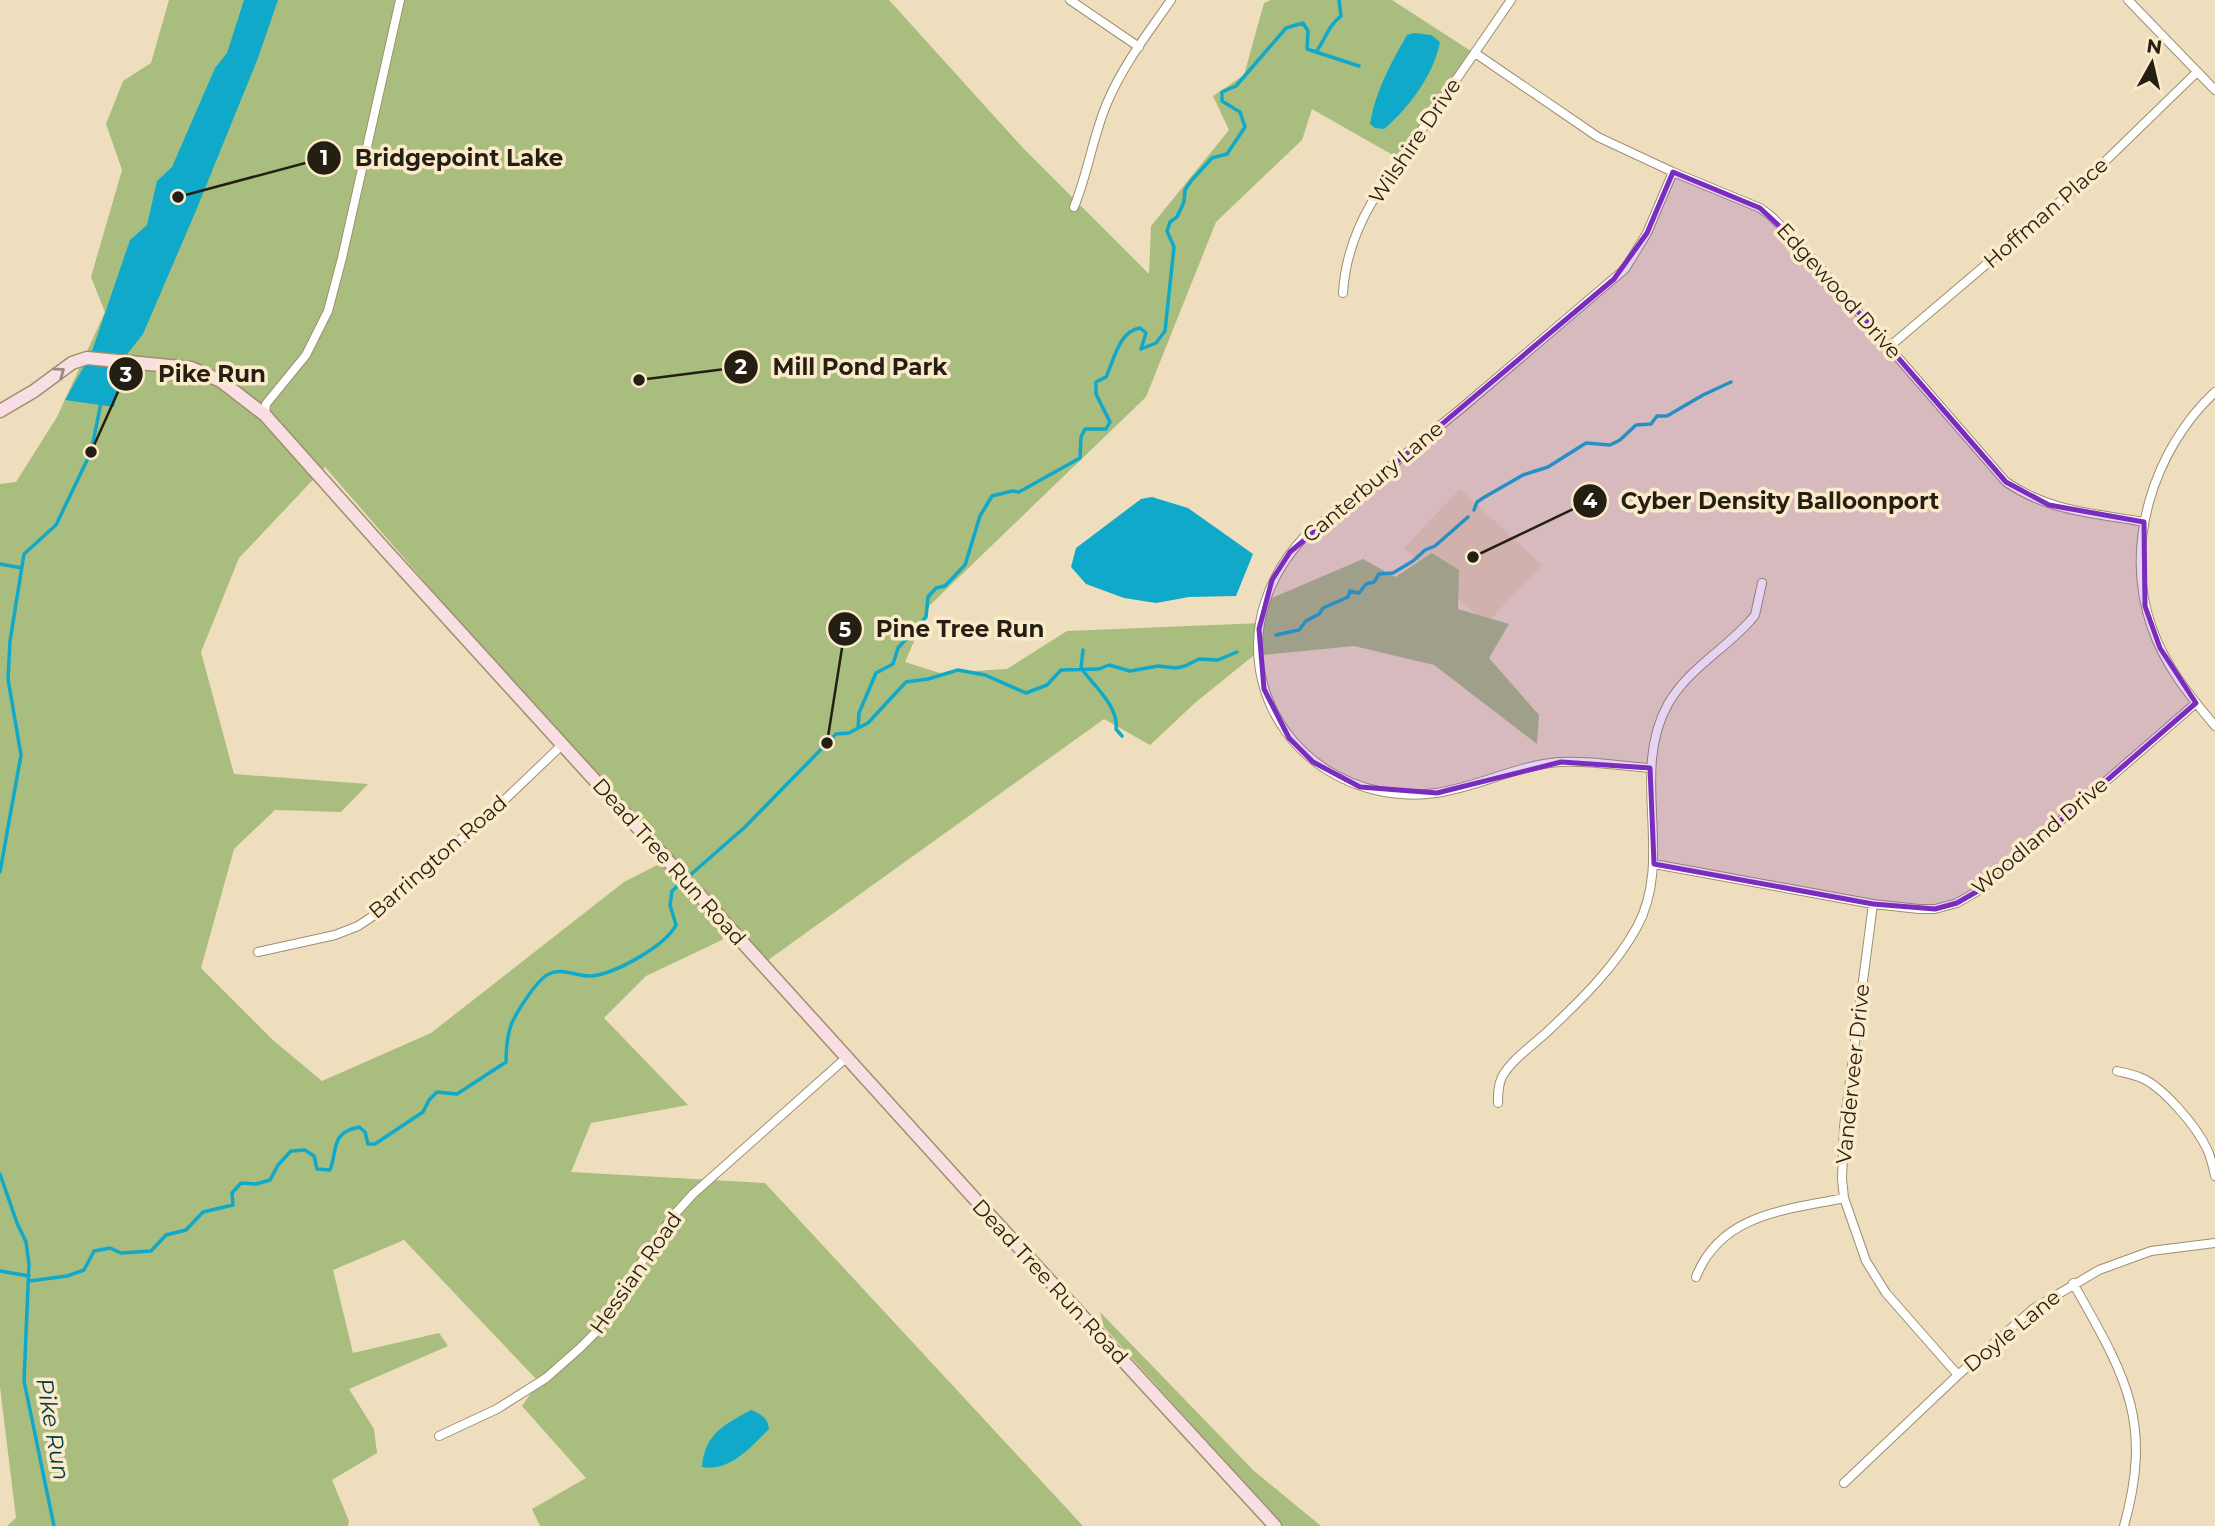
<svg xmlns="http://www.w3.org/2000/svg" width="2215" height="1526" font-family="Montserrat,sans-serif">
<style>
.built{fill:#e6d2ab}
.green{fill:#a9bd7e;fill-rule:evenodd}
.water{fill:#11a9c9}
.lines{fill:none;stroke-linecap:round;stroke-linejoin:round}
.stream{stroke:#11a9c9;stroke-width:3.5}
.street-casing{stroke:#9e8f70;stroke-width:10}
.secondary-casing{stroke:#9e8f70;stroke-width:15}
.street{stroke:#fff;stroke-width:8}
.secondary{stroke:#f9dfe3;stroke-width:12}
.oneway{stroke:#9a8985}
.marked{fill:#7b2cbf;fill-opacity:0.2;stroke:#7b2cbf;stroke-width:5;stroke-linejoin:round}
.labels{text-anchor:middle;stroke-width:7;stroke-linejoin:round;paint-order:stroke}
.street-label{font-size:21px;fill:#251f13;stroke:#fcebca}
.water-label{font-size:23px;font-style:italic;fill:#003b48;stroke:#fcebca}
.leader{fill:none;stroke:#251f13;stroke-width:2.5}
.callout-dot{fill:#251f13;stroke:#fcebca;stroke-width:2.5}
.mark-label{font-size:21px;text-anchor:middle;font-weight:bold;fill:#fff}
.callout-label{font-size:23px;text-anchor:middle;font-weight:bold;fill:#251f13;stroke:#fcebca;stroke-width:7;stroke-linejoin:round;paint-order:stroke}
</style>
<rect width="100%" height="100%" fill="#eedebd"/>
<!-- built -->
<path class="built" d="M1460,489L1542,565L1486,624L1404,548Z"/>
<!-- green -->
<path class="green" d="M169,0H889L1024,149L1149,274L1151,226L1229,130L1213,96L1244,75L1264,3L1271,0H1392L1477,55L1405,162L1312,109L1302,140L1216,222L1146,397L930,605L905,662L940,673L1007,669L1067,631L1262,623L1267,600L1363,559L1395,577L1432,553L1459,570L1458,609L1509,624L1489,658L1539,715L1537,744L1434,665L1354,646L1253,656L1196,702L1150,745L1104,719L764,963L730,926L722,940L646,976L604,1018L688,1105L591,1123L571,1172L765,1183L1083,1526H540L532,1509L586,1478L522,1406L539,1382L404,1240L333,1270L353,1353L439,1333L448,1346L349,1389L374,1429L377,1453L332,1480L349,1521L348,1526H7L16,1518L0,1387V484L16,482L57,417L105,312L91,277L122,170L106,124L123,81L151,63ZM325,467L608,793L663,862L624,882L431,1033L322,1081L274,1041L201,968L234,849L275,810L341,812L368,784L234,774L201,652L239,558Z
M1100,1312L1253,1470L1321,1526H1283L1104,1327Z"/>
<!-- water -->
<path class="water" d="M244,0H278L258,58L195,213L143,334L128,353L122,369L114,407L65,400L91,354L130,240L147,225L157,181L172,167L215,68L227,53Z
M1414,33L1431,35L1440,42C1434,74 1409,108 1384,129L1375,128L1370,124C1375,92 1391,63 1407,35Z
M1152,497L1188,508L1253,554L1236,596L1189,597L1156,603L1124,598L1086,584L1071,567L1076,548L1141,499Z
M751,1410C761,1414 768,1418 769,1429C750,1448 730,1472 702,1467C705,1433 724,1425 751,1410Z"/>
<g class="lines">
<!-- stream -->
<path class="stream" d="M1316,52L1359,66
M1474,510L1477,502L1483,498L1523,475L1548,467L1586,443L1610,445L1620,440L1636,425L1651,424L1657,416H1667L1703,395L1731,382
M0,564L22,568
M1276,635L1299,630L1306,621L1319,614L1323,608L1348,597L1350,591L1359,593L1366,584L1374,582L1379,574L1393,573L1413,561L1425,550L1435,546L1468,517
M1083,650L1081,668C1093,685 1119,706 1116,729L1122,736
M858,728L868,723L906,682L928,679L958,670L985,675L1026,693L1047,685L1061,670L1099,669L1109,665L1130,671L1158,666L1176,668L1185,666L1199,659L1218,660L1237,652
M0,872L21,755L8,679L10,641L24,554L56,525L91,452L101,403
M0,1174L17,1223L26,1242L29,1264L24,1381L54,1526
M0,1271L29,1276
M29,1281L67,1276L84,1270L94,1251L110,1248L121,1253L151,1251L166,1235L186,1230L203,1212L233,1205L232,1193L241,1183L256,1184L270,1180L278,1165L291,1151L305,1150L314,1156L317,1169L330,1170C338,1149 330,1133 359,1127L365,1132L368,1144H375L423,1112L429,1100L437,1092L457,1094L506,1062C506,1050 507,1037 511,1025C516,1013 537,979 549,974C561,967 578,977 591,976C615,974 665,946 676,925L670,905L672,891L745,827L836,734L849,733L858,728L859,713L876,673L893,664L898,648L926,617L928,597L936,588L945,586L965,565L980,516L992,496L1012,491L1019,492L1080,458L1081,437L1085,429H1106L1110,422L1096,394V382L1106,377C1114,360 1119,331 1140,328L1146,333L1141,349L1156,343L1165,331L1174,247L1167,231L1170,222L1177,217L1184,202L1185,190L1191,181L1212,158L1227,154L1245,127L1240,112L1222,101V92L1236,86L1286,28L1303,23L1308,31L1307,49L1316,52C1326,38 1328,26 1341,16L1339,0"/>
<defs>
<path id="street" d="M1070,0L1139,47
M2128,0L2215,90
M1475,53L1598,137L1673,172L1760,208L1771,216L1802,247L2006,482C2050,512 2094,513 2144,522
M1074,207C1088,173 1093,136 1107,103C1123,65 1148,33 1171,0
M1343,293C1345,259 1355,231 1372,202L1511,0
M1889,347L2089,177L2197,72
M2215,392C2153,450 2123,546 2152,628C2165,666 2190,696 2215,726
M265,415L266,404L306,355L328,311L342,258L400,0
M1650,768C1620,766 1589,760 1560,762C1517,765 1478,787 1436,793C1358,804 1281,758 1262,680C1249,625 1269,574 1306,535L1463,407L1625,269L1647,233L1673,172
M1654,864L1873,904L1919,909H1935L1957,903L1983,888L2196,703
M680,874L697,892
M1873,904L1844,1127L1842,1179L1844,1198L1866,1261L1886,1293L1958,1375
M258,952L335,935L358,926L379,912L495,809L563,744
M2117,1071C2125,1073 2132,1074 2139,1077C2162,1085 2197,1127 2207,1149C2211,1157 2213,1167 2215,1176
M1498,1103C1498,1094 1498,1085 1502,1077C1511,1060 1533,1045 1547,1032C1580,1001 1615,967 1637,927C1675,857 1629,774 1668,704C1688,669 1724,650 1750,621L1755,615L1762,583
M1696,1277C1721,1213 1787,1210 1844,1198
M2073,1283C2124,1374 2154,1419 2124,1526
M439,1436L497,1409L546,1378L580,1348L597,1331L652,1246L674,1215L693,1194L847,1057
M1844,1483L1958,1375L2033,1309L2099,1270L2151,1251L2215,1243"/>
<path id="secondary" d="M0,411L34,391L72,363L87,358L191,368L221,381L265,415L380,544L680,874
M697,892L983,1208L1275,1526"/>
</defs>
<!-- street casing -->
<use href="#street" class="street-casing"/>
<!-- secondary casing -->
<use href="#secondary" class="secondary-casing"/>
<!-- street -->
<use href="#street" class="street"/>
<!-- secondary -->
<use href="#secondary" class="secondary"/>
</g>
<!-- one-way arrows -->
<defs><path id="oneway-chevron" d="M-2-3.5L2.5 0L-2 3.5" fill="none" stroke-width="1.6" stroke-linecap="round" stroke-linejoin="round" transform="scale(1.75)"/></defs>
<use class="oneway" href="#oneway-chevron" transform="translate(60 372) rotate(-36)"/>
<!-- marked area -->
<path class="marked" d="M1673,172L1760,208L1802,247L2006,482L2049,505L2144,522L2145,606L2160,648L2196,703L1983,888L1957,903L1935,909L1873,904L1654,864L1650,768L1561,762L1437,793L1360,787L1313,762L1289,738L1264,689L1259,629L1272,580L1290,552L1614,279L1647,233Z"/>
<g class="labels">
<!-- street labels -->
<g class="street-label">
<text transform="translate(1415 141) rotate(-56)" y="7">Wilshire Drive</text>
<text transform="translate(2046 213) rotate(-41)" y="7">Hoffman Place</text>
<text transform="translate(1839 291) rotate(48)" y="7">Edgewood Drive</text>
<text transform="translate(1373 482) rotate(-40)" y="7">Canterbury Lane</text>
<text transform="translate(2040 836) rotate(-40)" y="7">Woodland Drive</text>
<text transform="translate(438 857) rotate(-41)" y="7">Barrington Road</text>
<text transform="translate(669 862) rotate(48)" y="7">Dead Tree Run Road</text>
<text transform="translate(1853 1074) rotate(-84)" y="7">Vanderveer Drive</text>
<text transform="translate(636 1273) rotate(-55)" y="7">Hessian Road</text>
<text transform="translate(1050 1282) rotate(47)" y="7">Dead Tree Run Road</text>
<text transform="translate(2012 1331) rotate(-39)" y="7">Doyle Lane</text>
</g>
<!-- water labels -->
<g class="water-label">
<text transform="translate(53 1429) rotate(80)" y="8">Pike Run</text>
</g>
</g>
<!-- callouts -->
<path class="leader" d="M178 197L324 158M639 380L741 367M91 452L126 374M1473 557L1590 501M827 743L845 629"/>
<g class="callout-dot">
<circle cx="178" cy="197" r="7"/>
<circle cx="639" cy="380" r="7"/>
<circle cx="91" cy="452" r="7"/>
<circle cx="1473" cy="557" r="7"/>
<circle cx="827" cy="743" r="7"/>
<circle cx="324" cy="158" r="18"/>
<circle cx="741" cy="367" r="18"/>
<circle cx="126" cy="374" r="18"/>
<circle cx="1590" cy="501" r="18"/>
<circle cx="845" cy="629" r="18"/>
</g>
<g class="mark-label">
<text x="324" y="165">1</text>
<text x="741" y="374">2</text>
<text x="126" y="382">3</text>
<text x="1590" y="508">4</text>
<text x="845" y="637">5</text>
</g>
<g class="callout-label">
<text x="459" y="166">Bridgepoint Lake</text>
<text x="860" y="375">Mill Pond Park</text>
<text x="212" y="382">Pike Run</text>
<text x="1780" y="509">Cyber Density Balloonport</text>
<text x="960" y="637">Pine Tree Run</text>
</g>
<!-- north arrow -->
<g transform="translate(2152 63) rotate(8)" stroke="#fcebca" stroke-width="5" paint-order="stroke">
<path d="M0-5L12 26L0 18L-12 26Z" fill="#251f13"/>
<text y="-10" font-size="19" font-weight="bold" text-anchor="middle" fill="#251f13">N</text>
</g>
</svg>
